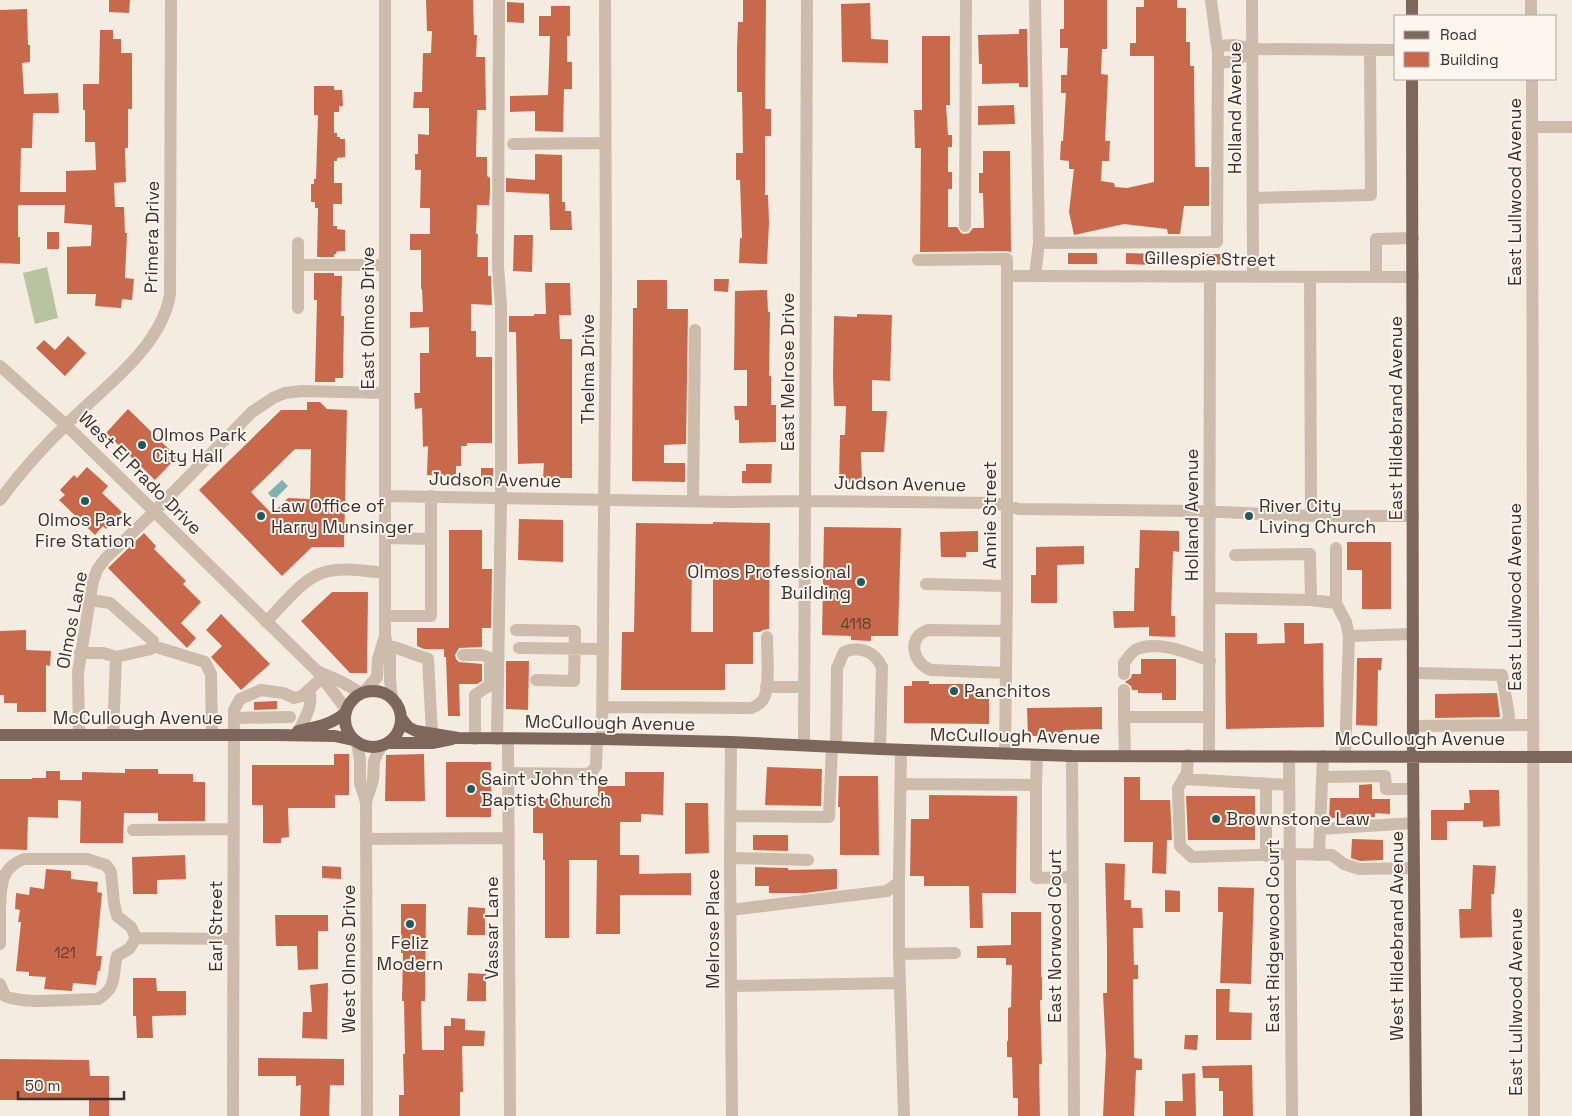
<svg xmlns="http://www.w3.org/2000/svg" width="1572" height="1116" font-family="'Space Grotesk',sans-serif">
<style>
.green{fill:#b8c4a0}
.water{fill:#7fb0b2}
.building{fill:#c8694b;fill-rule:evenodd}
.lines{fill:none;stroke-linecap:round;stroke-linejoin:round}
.minor{stroke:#cdbbac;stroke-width:12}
.major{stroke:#7d675c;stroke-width:12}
.poi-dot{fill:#1f5a5e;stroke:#fbf5ee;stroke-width:2}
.labels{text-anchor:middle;stroke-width:4;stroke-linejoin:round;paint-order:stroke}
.number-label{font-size:15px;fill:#5e3e33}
.street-label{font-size:18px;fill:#3b302b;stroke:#fbf5ee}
.poi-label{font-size:18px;fill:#3b302b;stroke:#fbf5ee;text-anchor:start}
</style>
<rect width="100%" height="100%" fill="#f4ebe1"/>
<!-- green -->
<path class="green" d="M47,267L58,318L35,324L23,273Z"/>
<!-- water -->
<path class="water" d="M282,480L288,486L274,500L268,493Z"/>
<!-- building -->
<path class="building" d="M109,0H130L129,13L109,12Z
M426,0H473L474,35H477L476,57H485L486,110H477L476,157H487V176L490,178V192L489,205H477L476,234H478L477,257H488V276H491L492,305L471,304V331H476V357H492V443H467V446H461V466H456V476L427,475L428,446L423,447L422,408L415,409L414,393H420V353H429V327L410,328V312H423L422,289H421V250H410V234H430V208H420L421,170H415V154H418V134L429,135V108H413L414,92H422L423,53H431L432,31H427Z
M743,0H766L765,109H771V136H765V195H768L769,223L767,264L739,263L740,238H742L740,180H736V153H743L742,92H737V48L738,22H743Z
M1064,0H1107V49H1102L1101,74L1108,75L1105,141H1110L1109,161H1102L1101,181L1114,183L1115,187L1127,188L1154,182V56H1130V43H1136V7H1144V0H1177V8H1186V42H1190V66H1194L1195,167H1209V206H1184L1180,234H1168L1167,229L1124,224L1074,235L1069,212L1074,169H1069V161L1060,160L1061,141H1063L1066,93H1061V75H1067L1068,48H1060V29H1064Z
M507,2L524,3V23L507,22Z
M870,3L871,39L888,40V63L842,62L841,4Z
M551,6H570V36H567V62H572V89H564L563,132L535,131V111L510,112V96L548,95L550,36H539V16H551Z
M27,9L28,45H30V62L22,63L24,94L58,93L59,113H33L32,148H21L20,192H66V171L96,170L95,142H85V110H83V84H99L100,30H113V39H121V53H132V109H128V148H125L126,182L114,183L115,207H124L125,233H127L125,278L134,279L132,300L122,299L121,308L95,306L96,294H67V247L91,246L92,225L64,223L65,205H18V237H20V264L0,263V10Z
M1019,29H1027L1028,87H1019V83L982,84V64H979L978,35L1019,34Z
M922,36H950V105H946L948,135H952V147H948V172H952V189H948V227H957L961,233L964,234L969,233L973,228H984L983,193H979V173H983V151H1010L1011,252L1007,251L920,252L921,148H915L914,110H922Z
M314,86H334V90H342L343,106H339V112H334V133H337V137H340V139H345V157L337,158V161H334V183H342V204H333V226H337V229L345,230V251H337L336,254H334V257H317L318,208H315V202H311V184H314V179H316L318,115H314Z
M1014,105L1015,124L978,125V106Z
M535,154L562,155V202H565V211H571L572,230H550L549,194L506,192V178L535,180Z
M47,232H59V249H47Z
M514,235H533L532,272L513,271Z
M1068,253H1097V264H1068Z
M1126,253L1155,254V265L1126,264Z
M1197,254H1225V264L1197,265Z
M314,273H334V276H342L341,316H344L343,378H335V382H315L317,300H314Z
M714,279H729L728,292L714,291Z
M637,280H667V309H688L686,444L664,445V463H685V482L632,481L633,308H637Z
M545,283H570L571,315H559L560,339H572V478H543L544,463L518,464L516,332H509V316H534V314H546Z
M767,290L768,312H770L769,376H771V405H776V442L739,443V420H735L734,406H747V370H734L735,291Z
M857,314L892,315L890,381L872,380V411H887L884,452H861L862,482L839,483L840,435H845L846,406H834L833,376L834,316L857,317Z
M68,336L86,353L65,376L36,348L44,340L55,350Z
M307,402H320L327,409L347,410L344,547H312L282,576L199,490L281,410H307ZM295,449H311L310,499L288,498L272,514L251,492Z
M128,409L177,457L155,480L106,433Z
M746,464H772L771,483H742V471H746Z
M87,467L108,486L102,493L122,512L106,529L103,526L95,535L59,500L65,495L60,490L74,475L77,478Z
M481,468H493V484L481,483Z
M519,519L563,520V562L518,560Z
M713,522L770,523L769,629L763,630L760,632H753V664H725V690H621L622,632H634L636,523L713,524ZM692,566L713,567V632H691Z
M824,527L901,528L898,636H871V641L851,640V636L822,635Z
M449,530H482V569H492L491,628H482V647L459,648L455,655L456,659L459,662L482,664V681L477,684H459L460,716H448L446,657H444V649H424L417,646V628H449Z
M1140,530L1179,531V552L1173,551L1171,616H1175V637L1149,636V627L1114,628L1113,611H1134L1135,568H1139Z
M978,531V552H966V557H941L940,532Z
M144,533L156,546L154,549L186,581L183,584L201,602L181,623L196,638L187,648L108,568Z
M1347,542H1391V609H1362V570H1347Z
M1084,546V564L1057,565V603H1031V575H1036V547Z
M332,592H368L367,673H350L301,621Z
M221,614L270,664L241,690L211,657L222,646L206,630Z
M1284,623H1304V644L1323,643L1324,727L1226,729L1225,633H1257V644L1285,643Z
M26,630V650L51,651L50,666L46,665V712H17V703H4V695H0V631Z
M1357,658H1382L1381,670H1378L1377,726L1356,725Z
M1141,659H1176V700H1162V693H1138V690H1132L1131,686L1125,682L1131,678L1132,674H1141Z
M506,661H529L528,710L506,709Z
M912,681H929V684H966V688L989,689V724L904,723V686H912Z
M1497,693L1500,717L1435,718V694Z
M277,701V709L254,710V702Z
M1102,707V729L1063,730V736H1028L1027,708Z
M334,754H349V795H335V808H288L289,837L281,838V843H263V805H252V765H334Z
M424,754L425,801H385L386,755Z
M446,762H491V817H446Z
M767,767L822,769L821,806L765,805Z
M125,769H158V774H193V782H205V821H158V813H124L123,843H80L81,801L58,800V818L28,817L27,850L0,849V779H32V778H46V771H60V780H82V772L125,773Z
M625,772H664L663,815L641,814V822H620V855H639V874L691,873V895H620V934H596L597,860H569V938H545V860H543V833H533V798L598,799V786H625Z
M839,776H878L879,855H840V807H838Z
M1124,777H1140V800H1170L1172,840H1167L1166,874L1152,873L1153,842H1124Z
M1372,784V799H1390V814L1375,813V817L1329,818L1330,798H1359V785Z
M1469,790H1499L1500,826L1483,827V821H1447V840H1431V810H1464V803H1470Z
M929,795L1017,796L1016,893H982L983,928H970L969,886H924V876H910L911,819H929Z
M1186,796H1255V840H1188Z
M685,803H708L709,853L685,854Z
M753,835H788V851L753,850Z
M1352,839L1383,840V860L1360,861L1351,858Z
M185,855L186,879L157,880V894H133L132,857Z
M1105,863L1125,864L1124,900H1131V908H1142L1143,928H1133L1134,965H1138V979H1133L1134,1058L1142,1059V1070H1136L1134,1116H1103L1106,1054L1103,993H1107V947Z
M1473,865L1496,866L1494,894H1491L1492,937L1460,938L1459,909H1471Z
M322,866L341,867V879L322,878Z
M755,867L788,868V870L837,869V889L805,893H769V886H755Z
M46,869L71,871V879L98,882L97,892L102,893L96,956H102L100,971H98L96,985L73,983L72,991L44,989L46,977L29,976V972L16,971L21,922H18L20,910L15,909L16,893L29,895L30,887L44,889Z
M1218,887L1254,888L1251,984L1220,983L1223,912H1218Z
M1165,890L1180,891V912H1165Z
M401,904H426L425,1001H421L422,1050H444V1026H451V1018L465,1019V1030L485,1031L484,1046H462L463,1092H460V1116H399V1095H404L403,1054H405L404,1001H402L403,953H401Z
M468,907L485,908V935H467Z
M1011,912H1041V977H1042V1000H1040L1042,1064H1039L1040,1116H1018V1098H1013L1012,1057H1007V1041H1008V1008L1011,1007L1012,965H1006V958H977V946L1011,945Z
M275,915H328V931H318V969L298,970L297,946H276Z
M468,973L486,974V1001H467Z
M133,978H156L157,991H186V1015L152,1016L153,1038H137L136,1016H133Z
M328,983L327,1039L302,1038L303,1012H312L310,985Z
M1216,989H1230L1229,1012L1252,1013L1251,1040H1216Z
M1185,1035H1198L1197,1050L1184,1049Z
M258,1058L344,1059V1085H330L329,1116H300L301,1085L296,1086V1076H258Z
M0,1059L89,1060L90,1076H109V1116H89V1100H0Z
M1252,1065L1253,1116H1223V1091H1219V1078H1203L1202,1066Z
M1195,1073L1196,1116H1165V1101H1183L1182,1074Z"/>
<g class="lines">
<!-- minor -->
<path class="minor" d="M385,0V636L390,656V680L392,698
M1035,0L1039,243L1035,276
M1252,0L1253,276
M1531,0V16
M1217,46L1235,45L1253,49L1396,50
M1218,63L1236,61L1253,49
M1532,79L1534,1116
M1532,127H1572
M513,144L605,143
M1253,198L1371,195L1370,50
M965,226L966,0
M298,243V265H385
M1039,243L1217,242L1218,53L1211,0
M918,260L1007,259V586L1005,754
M1007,276L1413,277
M1376,277V239L1413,238
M1310,278L1311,516
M298,308V265
M0,366L66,425L317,671L346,709
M385,496L730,502L805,501L995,503L1019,509L1198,511L1311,516H1413
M0,500C20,473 43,447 68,423C104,387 162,347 170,294L171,0
M693,501L695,330
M385,538L431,539V616H385
M431,539V496
M1336,548V603
M1235,555L1310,554L1311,600
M926,584L1007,586
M1210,598L1311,600L1336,603L1346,622L1349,636L1345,757
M90,600L110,603L153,641V646L151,649L116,657L113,735
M266,622C283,605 300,581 322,573C341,566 366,571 385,573
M516,630L575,631L574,681L536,680
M1349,636L1413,634
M388,645L428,659L432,733
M153,646L205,662L211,674L212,735
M519,648L603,649
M80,653H103L116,657
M463,655H482L490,658V685L475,695V739
M317,671L340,681L361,693
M1006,673L931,670C913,664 906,637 928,630L1006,631
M1414,673L1502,675L1509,716L1507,724
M1124,674V663C1127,659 1132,651 1137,649C1160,640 1188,653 1210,661
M766,687H804
M1124,690V717
M364,692L377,677L378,659L385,636
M603,707L751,708C757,706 761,704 764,698C770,687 767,651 767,637
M234,718L290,717
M1413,726L1533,725
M299,731C305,717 314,705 309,691
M79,735L78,672L93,581L97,570L105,559L154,512L252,412L273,398L285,393L302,391L385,393
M497,739L501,497V305L498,267L499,0
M508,739L510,1116
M602,739L606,290L605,0
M731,742L730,858L732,1116
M357,743L360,760V783L366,802L367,1116
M804,745L807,0
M836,747L837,668L844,652C860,645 875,652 882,667L880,749
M1188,755L1187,773L1178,788L1180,846L1192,857L1290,854L1332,855L1344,864L1359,869L1414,868
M1209,755L1210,276
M1072,756L1074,1116
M1125,756L1124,717H1209
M1289,756L1292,1116
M509,773L583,774L591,773L596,766L597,739
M1322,777L1385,776L1386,789H1413
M1183,779L1289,785
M900,784L1036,785V878L1072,877
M1036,785L1037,755
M366,802L373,780L374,761L381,746
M731,816L829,817L832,747
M1320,829L1414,823
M133,830L234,829
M366,839L509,838
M1319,855L1323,756
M1266,856V784
M730,858L808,860
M899,882V954
M730,910L887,891L899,882L901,750
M136,938L233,939
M0,944C0,932 0,920 0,908C1,886 0,868 24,859H87L106,865L111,872L114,903L117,916L131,927L136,938
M0,984L5,996C25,1005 74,999 98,999C118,987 112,975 117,956L129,949L136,938
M731,986L900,983
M233,1116L234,710L240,699L261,690L283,693L294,698L302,696L322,678
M904,1116L899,954L955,953"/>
<!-- major -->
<path class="major" d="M1412,0V16
M1412,79L1413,757L1416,1116
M345 719a28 28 0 1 1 56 0a28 28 0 1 1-56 0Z
M401,718L408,727L416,731L458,738L602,739L731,742L880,749L1072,756L1572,757
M298,731C316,727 331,725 345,713
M0,735H276L335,736L353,740
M388,743H432L452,739"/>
</g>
<!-- markers -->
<g class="poi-dot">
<circle cx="142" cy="445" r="5"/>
<circle cx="85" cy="501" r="5"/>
<circle cx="261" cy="516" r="5"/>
<circle cx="1249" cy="516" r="5"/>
<circle cx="861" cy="582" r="5"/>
<circle cx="954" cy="691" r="5"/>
<circle cx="471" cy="789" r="5"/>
<circle cx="1216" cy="819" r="5"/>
<circle cx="410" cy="924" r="5"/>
</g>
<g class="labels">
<!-- number labels -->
<g class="number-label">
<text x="856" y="629">4118</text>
<text x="65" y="958">121</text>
</g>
<!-- street labels -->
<g class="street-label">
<text transform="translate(1235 108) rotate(-90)" y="6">Holland Avenue</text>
<text transform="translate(1515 192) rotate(-90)" y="6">East Lullwood Avenue</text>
<text transform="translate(152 237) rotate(-89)" y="6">Primera Drive</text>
<text transform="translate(1210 259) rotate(1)" y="6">Gillespie Street</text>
<text transform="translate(368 318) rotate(-90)" y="6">East Olmos Drive</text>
<text transform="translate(588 369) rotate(-90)" y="6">Thelma Drive</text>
<text transform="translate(788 372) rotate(-90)" y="6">East Melrose Drive</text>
<text transform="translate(1396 418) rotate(-90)" y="6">East Hildebrand Avenue</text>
<text transform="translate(140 473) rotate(45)" y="6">West El Prado Drive</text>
<text transform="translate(495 480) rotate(1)" y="6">Judson Avenue</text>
<text transform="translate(900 484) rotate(1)" y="6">Judson Avenue</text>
<text transform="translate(990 515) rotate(-90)" y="6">Annie Street</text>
<text transform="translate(1192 515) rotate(-90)" y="6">Holland Avenue</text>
<text transform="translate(1515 597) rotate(-90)" y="6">East Lullwood Avenue</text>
<text transform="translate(72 620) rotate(-79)" y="6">Olmos Lane</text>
<text x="138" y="724">McCullough Avenue</text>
<text transform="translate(610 723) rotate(1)" y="6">McCullough Avenue</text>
<text transform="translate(1015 736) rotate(1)" y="6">McCullough Avenue</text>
<text x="1420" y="745">McCullough Avenue</text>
<text transform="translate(216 926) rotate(-90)" y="6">Earl Street</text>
<text transform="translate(492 928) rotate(-90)" y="6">Vassar Lane</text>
<text transform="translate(713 929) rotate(-90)" y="6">Melrose Place</text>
<text transform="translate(1055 936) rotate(-90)" y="6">East Norwood Court</text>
<text transform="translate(1273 936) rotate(-90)" y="6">East Ridgewood Court</text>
<text transform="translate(1397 936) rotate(-90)" y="6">West Hildebrand Avenue</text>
<text transform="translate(349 959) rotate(-90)" y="6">West Olmos Drive</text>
<text transform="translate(1516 1002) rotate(-90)" y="6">East Lullwood Avenue</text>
</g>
<!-- poi labels -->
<g class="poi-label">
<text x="152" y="441">Olmos Park<tspan x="152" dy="21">City Hall</tspan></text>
<text x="271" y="512">Law Office of<tspan x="271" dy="21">Harry Munsinger</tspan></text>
<text x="1259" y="512">River City<tspan x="1259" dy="21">Living Church</tspan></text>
<text x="85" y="526" text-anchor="middle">Olmos Park<tspan x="85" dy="21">Fire Station</tspan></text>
<text x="851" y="578" text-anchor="end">Olmos Professional<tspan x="851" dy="21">Building</tspan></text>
<text x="964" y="697">Panchitos</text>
<text x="481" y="785">Saint John the<tspan x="481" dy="21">Baptist Church</tspan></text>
<text x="1226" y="825">Brownstone Law</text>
<text x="410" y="949" text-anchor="middle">Feliz<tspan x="410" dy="21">Modern</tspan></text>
</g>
</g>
<!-- legend -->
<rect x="1394" y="15" width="162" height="65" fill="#fbf5ee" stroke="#aea6a0"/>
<rect x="1404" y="31" width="25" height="8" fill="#7d675c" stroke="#aea6a0"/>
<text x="1440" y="40" font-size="15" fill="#3b302b">Road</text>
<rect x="1404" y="52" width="25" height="15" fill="#c8694b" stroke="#aea6a0"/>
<text x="1440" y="65" font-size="15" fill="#3b302b">Building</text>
<!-- scale -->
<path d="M18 1091v8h106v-8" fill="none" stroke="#3b302b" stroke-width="2.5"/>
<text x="25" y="1091" font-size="15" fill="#3b302b" stroke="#fbf5ee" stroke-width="4" paint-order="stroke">50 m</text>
</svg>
